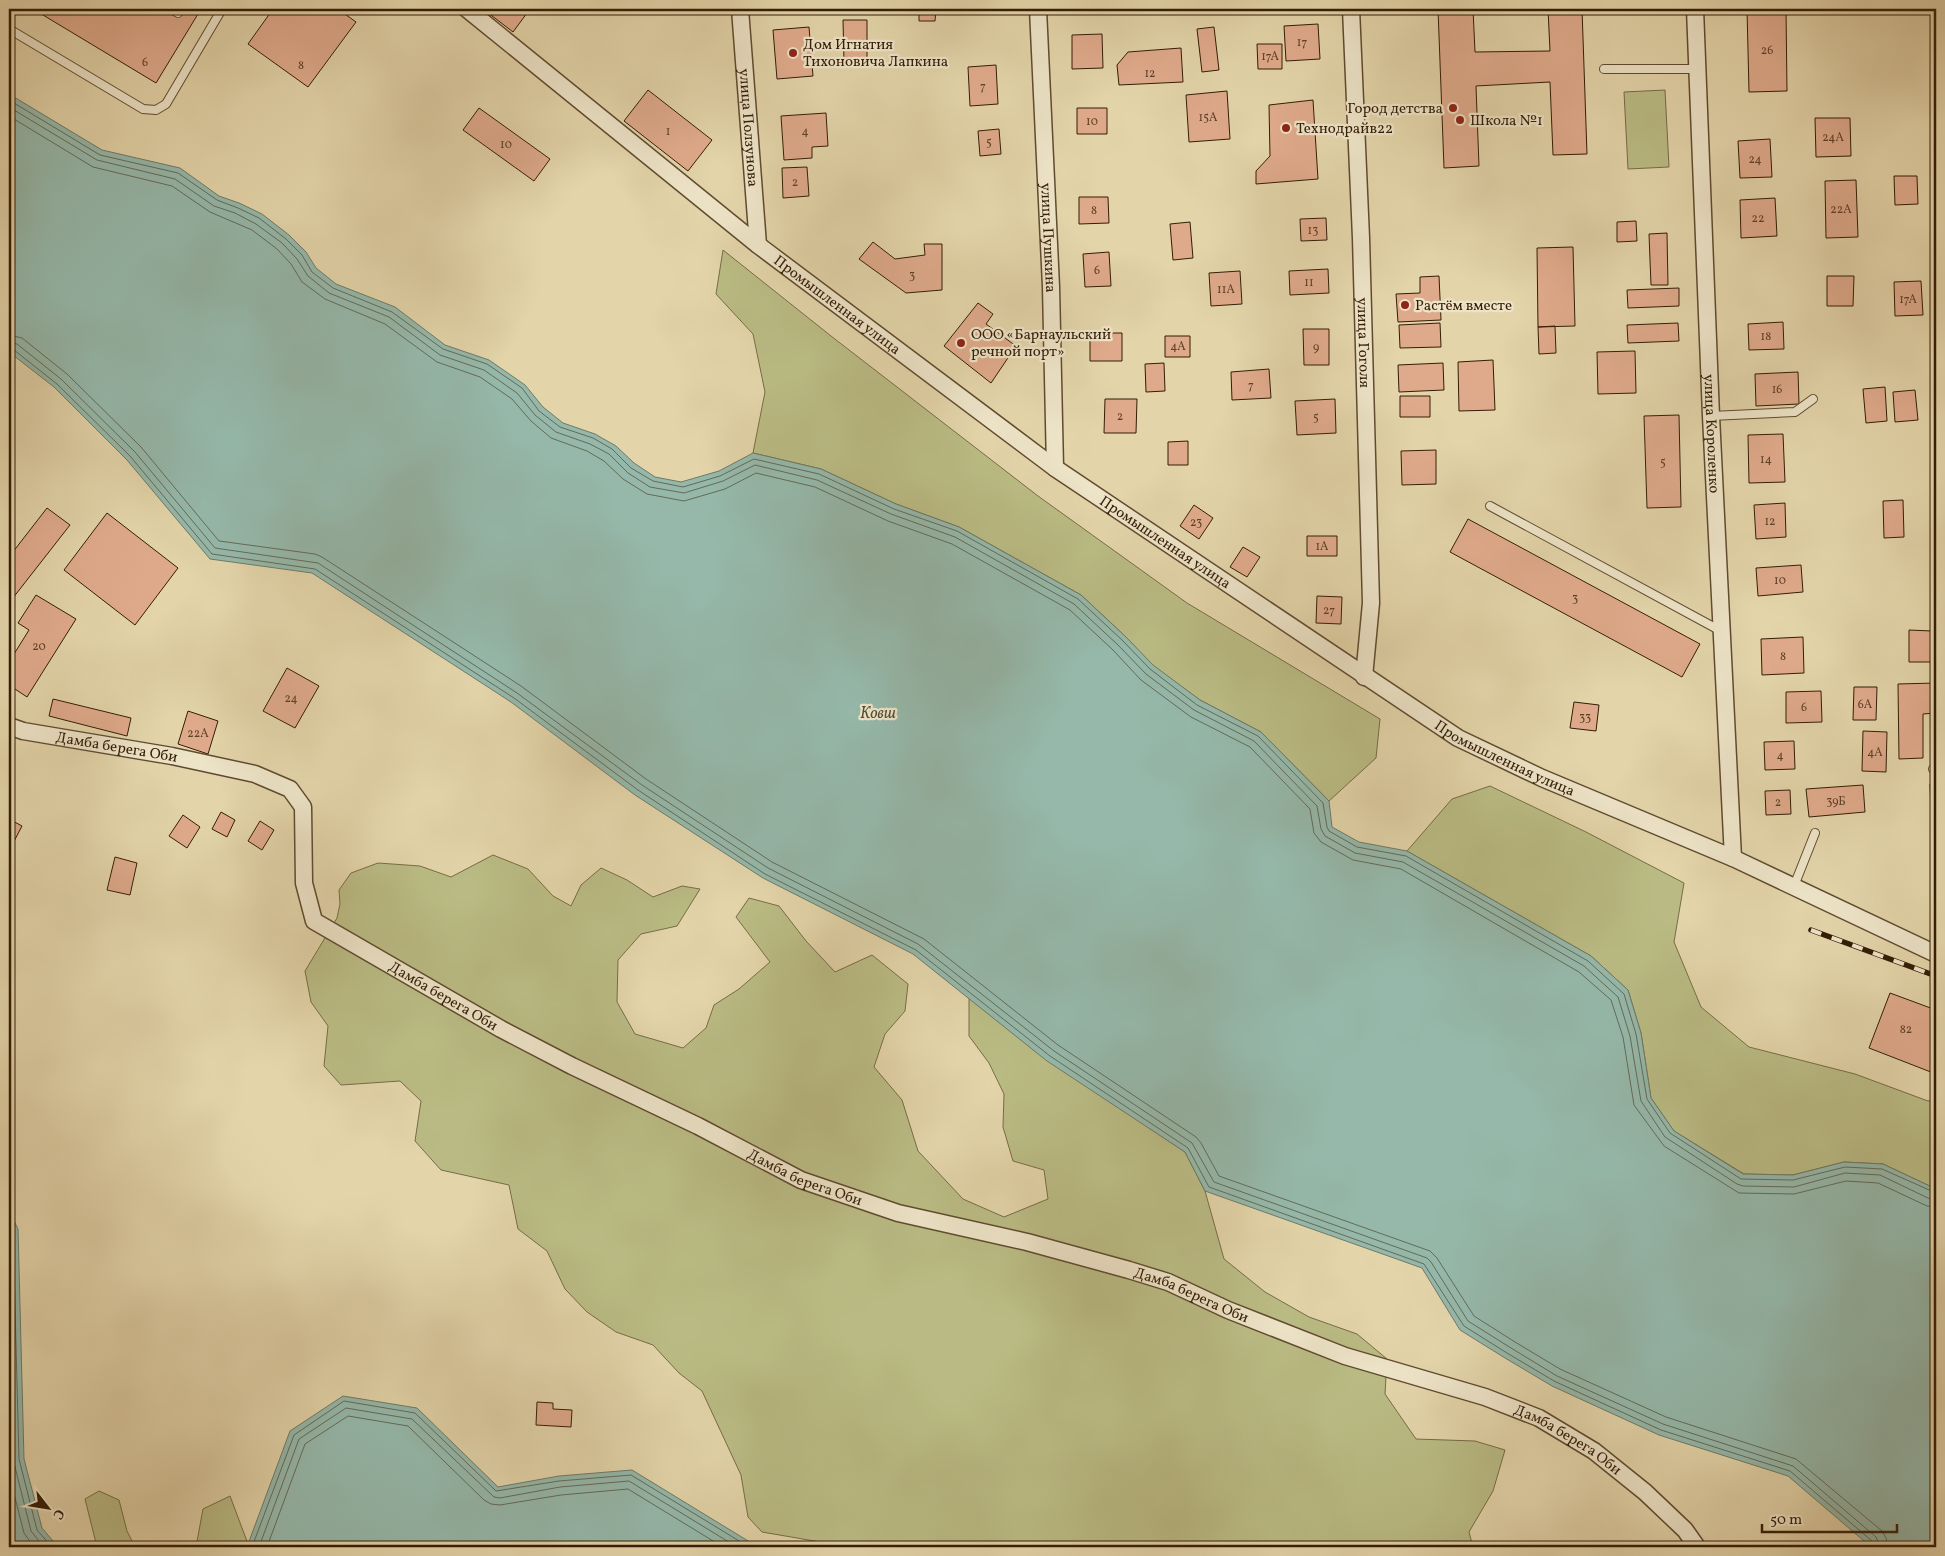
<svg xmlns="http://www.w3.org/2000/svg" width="1945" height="1556" font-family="Vollkorn,serif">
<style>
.green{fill:#babb84;stroke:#776c45}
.water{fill:#95b8aa;stroke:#6e7a68}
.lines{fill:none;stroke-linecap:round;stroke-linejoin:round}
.shore{stroke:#646a58;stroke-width:1}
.building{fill:#dfaa8b;stroke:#341d06}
.lane-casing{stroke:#604b2f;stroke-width:10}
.street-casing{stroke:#604b2f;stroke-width:19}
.lane{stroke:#ede3c7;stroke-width:8}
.street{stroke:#ede3c7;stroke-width:16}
.rail-casing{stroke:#341d06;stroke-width:5.5}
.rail{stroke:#ede3c7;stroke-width:4;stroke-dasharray:11;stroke-linecap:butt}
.poi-dot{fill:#8f2418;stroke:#ede3c7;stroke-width:2}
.labels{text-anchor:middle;stroke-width:4.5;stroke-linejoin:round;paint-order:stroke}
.number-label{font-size:12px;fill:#5f4027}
.poi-label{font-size:15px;fill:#341d06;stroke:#ede3c7;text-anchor:start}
.street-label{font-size:15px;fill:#341d06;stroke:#ede3c7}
.water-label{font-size:16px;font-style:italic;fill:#514c37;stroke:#ede3c7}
</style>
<rect width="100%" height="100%" fill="#e3d4a9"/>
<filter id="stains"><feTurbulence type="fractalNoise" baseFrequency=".004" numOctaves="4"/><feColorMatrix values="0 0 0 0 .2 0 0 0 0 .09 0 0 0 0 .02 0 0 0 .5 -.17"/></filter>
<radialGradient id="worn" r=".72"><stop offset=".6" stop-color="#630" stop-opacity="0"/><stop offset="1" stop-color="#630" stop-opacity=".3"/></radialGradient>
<!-- green -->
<path class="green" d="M1665,90L1669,167L1628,169L1624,92Z
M723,250L831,336L1038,496L1187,603L1380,719L1376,758L1329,801L1261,732L1200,700L1152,665L1126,637L1081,595L959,527L896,504L821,469L753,453L765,392L753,334L716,294Z
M1490,786L1586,832L1684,883L1674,942L1701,1007L1749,1047L1855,1074L1928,1101L1936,1100V1189L1883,1164L1844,1162L1793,1175L1744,1174L1674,1131L1651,1098L1641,1033L1628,990L1591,956L1407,851L1452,799Z
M493,855L528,869L553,896L571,906L581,885L601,868L627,880L653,897L682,886L700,889L677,926L641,934L618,960L617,1002L635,1034L683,1048L706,1028L714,1005L739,989L770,962L736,917L749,898L779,906L806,941L835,972L872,955L908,984L905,1011L885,1034L874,1067L902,1100L918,1151L963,1199L1004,1217L1048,1199L1044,1170L1013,1161L1003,1127L1004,1094L989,1063L969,1036V998L1038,1053L1185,1152L1205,1191L1224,1259L1265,1292L1309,1317L1357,1334L1387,1359L1385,1394L1416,1439L1475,1441L1505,1450L1493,1491L1469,1532L1473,1547H829L826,1543L762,1532L748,1517L741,1475L702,1391L679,1373L653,1345L616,1332L587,1312L565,1289L547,1251L518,1229L509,1185L441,1170L415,1141L421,1101L400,1081L341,1085L324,1066L328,1026L311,1002L305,971L337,918L340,904L339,890L351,873L378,863L420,866L451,877Z
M99,1491L119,1500L127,1531L135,1547H97L85,1499Z
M230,1496L248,1544L247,1547H196L203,1509Z"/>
<!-- water -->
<path class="water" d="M9,94L102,150L180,168L219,196L239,203L262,214L289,235L306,252L316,268L336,284L395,307L445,345L489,360L525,385L543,407L563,423L595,434L616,446L634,463L655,477L681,482L719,471L753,453L821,469L896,504L959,527L1081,595L1126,637L1153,665L1200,700L1261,732L1329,801L1332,827L1359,842L1407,851L1591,956L1628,990L1641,1033L1651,1098L1674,1131L1743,1174L1793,1175L1844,1162L1883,1164L1936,1189V1547H1871L1788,1476L1659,1435L1552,1386L1505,1358L1460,1330L1422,1268L1205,1191L1185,1152L1047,1061L913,954L763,878L635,795L511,702L312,573L210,559L127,460L54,387L9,352Z
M9,1211L18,1229L24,1459L42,1528L58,1547H9Z
M343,1396L417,1408L498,1487L559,1476L632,1470L758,1547H247L290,1431Z"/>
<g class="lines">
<!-- shore -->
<path class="shore" d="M9,100L100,155L178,173L217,200L238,208L259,218L286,239L302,255L312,272L333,288L392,312L443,349L487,364L522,388L539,411L560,427L593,438L612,449L631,468L653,481L683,487L720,476L754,459L819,474L894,509L957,531L1078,599L1122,640L1150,669L1197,705L1258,736L1323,803L1327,827L1329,831L1357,847L1406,856L1588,961L1624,994L1636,1034L1647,1099L1670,1133L1741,1179L1793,1180L1845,1167L1882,1169L1936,1193
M9,107L97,160L175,179L214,206L235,213L256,224L282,243L297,259L308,276L329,293L389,317L440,355L484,370L517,393L535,415L556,432L590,444L609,454L628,473L650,487L684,493L723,481L755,465L817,480L891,514L955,537L1074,604L1118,645L1146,674L1194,710L1254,741L1317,806L1321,829L1325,836L1355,853L1403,862L1584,966L1618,997L1630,1036L1641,1101L1665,1137L1737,1184L1743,1186L1794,1187L1845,1173L1880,1175L1930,1199L1936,1200
M9,116L93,167L172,186L210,212L252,230L277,249L291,264L302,282L325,299L385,324L437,362L480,377L512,399L531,421L551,438L587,451L604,461L623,479L647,494L684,501L725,489L756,473L815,487L888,521L952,544L1070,610L1113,650L1141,680L1191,717L1250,747L1310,809L1314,833L1321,842L1353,860L1401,869L1579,972L1611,1000L1623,1037L1634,1105L1664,1146L1739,1193L1794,1194L1846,1181L1878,1183L1927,1206L1936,1207
M9,335L22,338L67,374L141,447L219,541L315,554L322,557L521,686L646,779L772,862L924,939L1058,1045L1196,1137L1201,1143L1219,1176L1430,1251L1437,1258L1474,1316L1515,1342L1560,1369L1666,1417L1796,1459L1882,1531L1886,1538L1888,1547
M9,342L17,344L61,379L135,452L215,548L318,563L517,693L642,785L768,868L918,944L1054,1051L1192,1143L1214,1182L1427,1258L1431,1262L1468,1321L1511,1348L1557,1376L1663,1424L1793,1466L1876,1537L1880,1547
M9,349L14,350L57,384L130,456L212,554L315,569L514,698L638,790L765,874L916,950L1050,1056L1188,1148L1209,1187L1424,1264L1464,1326L1507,1353L1554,1381L1661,1430L1790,1471L1872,1541L1874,1547
M9,1221L13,1231L19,1459L37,1530L52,1547
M9,1276L13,1459L31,1531L44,1547
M9,1474L24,1533L34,1547
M252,1547L294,1435L344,1401L415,1413L496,1491L559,1481L631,1475L749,1547
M259,1547L299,1439L346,1408L412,1419L494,1497L500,1498L560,1487L629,1481L737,1547
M267,1547L305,1444L348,1416L408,1426L484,1500L491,1504L500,1505L561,1495L628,1489L723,1547"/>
</g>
<!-- building -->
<path class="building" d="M33,9H201L156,83Z
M273,9H338L356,22L308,87L248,44Z
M483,9H530L513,32Z
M919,9H936L935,21H919Z
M1438,9H1473L1475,52L1550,51L1548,9H1582L1587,154L1553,155L1550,82L1476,86L1479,166L1444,168Z
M1747,9H1786L1787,91L1749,92Z
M843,20H867V62H844Z
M1318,24L1320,59L1286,61L1284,26Z
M809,27L813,76L777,79L773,30Z
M1214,27L1219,70L1202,72L1197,29Z
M1102,34L1103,68L1072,69V35Z
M1257,44H1282V69H1258Z
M1181,48L1183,82L1119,85L1117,65L1128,52Z
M996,65L998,104L970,106L968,67Z
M648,90L712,140L688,171L624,121Z
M1227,91L1230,139L1189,142L1186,95Z
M1313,100L1318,179L1256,184V171L1270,156L1269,105Z
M479,108L550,159L534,181L463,130Z
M1077,108H1107V134H1077Z
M826,113L828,146L812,147V158L784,160L781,116Z
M1815,118H1850L1851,156L1816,157Z
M999,129L1001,154L980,156L978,131Z
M1770,139L1772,177L1740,178L1738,141Z
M807,167L809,196L783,198L782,168Z
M1894,176H1917L1918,204L1895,205Z
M1856,180L1858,237L1826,238L1825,181Z
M1079,197H1108L1109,223L1079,224Z
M1775,198L1777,236L1741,238L1740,200Z
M1326,218L1327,240L1301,241L1300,219Z
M1636,221L1637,241L1617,242V222Z
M1190,222L1193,258L1173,260L1170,224Z
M1667,233L1668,285H1651L1649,234Z
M873,242L895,259L925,255L924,244H942V290L906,293L859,259Z
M1573,247L1575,326L1538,327L1537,248Z
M1109,252L1111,286L1085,287L1083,254Z
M1328,269L1329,293L1290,295L1289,271Z
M1240,271L1242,304L1211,306L1209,273Z
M1439,276L1441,320L1398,322L1396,294L1420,293V277Z
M1827,276H1854L1853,306H1827Z
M1921,281L1923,315L1895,316L1894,282Z
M1679,288V306L1628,308L1627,290Z
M978,303L993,314L986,324L1016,346L991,383L944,346Z
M1783,322L1784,349L1749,350L1748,324Z
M1440,323L1441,347L1400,348L1399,325Z
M1678,323L1679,341L1628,343L1627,325Z
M1555,326L1556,353L1539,354L1538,327Z
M1303,329H1329V365H1304Z
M1090,333H1122V361H1090Z
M1165,336H1190V357H1165Z
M1635,351L1636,393L1598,394L1597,352Z
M1493,360L1495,410L1459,411L1458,362Z
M1164,363L1165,391L1146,392L1145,364Z
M1443,363L1444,390L1399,392L1398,365Z
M1269,369L1271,398L1232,400L1231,372Z
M1798,372L1799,404L1756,406L1755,374Z
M1885,387L1887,421L1866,423L1863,389Z
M1915,390L1918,420L1895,422L1893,392Z
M1400,396H1430V417H1400Z
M1105,399H1137L1136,433H1104Z
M1335,399L1336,433L1297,435L1295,401Z
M1679,415L1681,507L1647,508L1644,416Z
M1783,434L1785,482L1749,483L1748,435Z
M1188,441V465H1168V442Z
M1436,450V484L1402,485L1401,451Z
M1903,500L1904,537L1884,538L1883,501Z
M1785,503L1786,537L1756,539L1754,505Z
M1194,505L1213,518L1199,539L1180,526Z
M47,508L70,525L9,603V557Z
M107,513L178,568L135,625L64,570Z
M1468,519L1700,644L1682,677L1450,552Z
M1307,536H1337V556H1307Z
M1243,547L1260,557L1247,577L1230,567Z
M1801,565L1803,592L1758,596L1756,568Z
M36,595L76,619L27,697L9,685V662L29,630L18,623Z
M1317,596L1342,597L1341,624L1316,623Z
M1909,630L1932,631V662H1909Z
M1803,637L1804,673L1762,675L1761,639Z
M287,668L319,686L295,728L263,711Z
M1936,683V713L1923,714V758L1899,759L1898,684Z
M1854,687H1877L1876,720H1853Z
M1821,691L1822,722L1786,723V692Z
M53,699L131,718L127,736L49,716Z
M1574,702L1599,705L1596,731L1570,728Z
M188,711L218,721L208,754L178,744Z
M1863,731L1887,732L1886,772L1862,771Z
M1794,741L1795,769L1765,770L1764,742Z
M1930,784H1936V883H1934Z
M1863,785L1865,812L1809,817L1806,789Z
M1790,790L1791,814L1766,815L1765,791Z
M221,812L235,820L227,837L212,829Z
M183,815L200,827L187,848L169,836Z
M9,819L22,826L9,851Z
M260,821L274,830L262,850L248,841Z
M115,857L137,863L130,895L107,890Z
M1890,993L1936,1010V1074L1869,1048Z
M537,1402L553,1403V1409L572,1410L571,1427L536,1425Z"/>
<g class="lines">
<defs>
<path id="lane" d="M171,9L178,13
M9,29L143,109L156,110L166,104L222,9
M1604,69H1697
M1711,416L1795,412L1813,399
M1490,506L1721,631
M1933,769H1936
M1794,886L1815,833"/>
<g id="street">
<path id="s1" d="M467,9L758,245L1055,468L1458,738L1542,778L1733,858L1936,954"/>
<path id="s2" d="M740,9L758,245"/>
<path id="s3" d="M1038,9L1051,287L1055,468"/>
<path id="s4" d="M1351,9L1361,238L1371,603L1364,677"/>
<path id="s5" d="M1695,9L1711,416L1733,858"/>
<path id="s6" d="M9,726L23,731L172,756L255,774L290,789L303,807L304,883L314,921L501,1029L572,1066L698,1126L801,1180L898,1213L1027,1242L1129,1270L1168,1282L1228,1310L1345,1356L1485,1397L1539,1418L1594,1451L1645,1492L1685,1530L1697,1547"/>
</g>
</defs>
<!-- lane casing -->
<use href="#lane" class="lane-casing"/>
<!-- street casing -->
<use href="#street" class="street-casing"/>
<!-- lane -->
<use href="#lane" class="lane"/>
<!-- street -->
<use href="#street" class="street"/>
<defs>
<path id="rail" d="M1811,930L1936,976"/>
</defs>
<!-- rail casing -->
<use href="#rail" class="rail-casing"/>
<!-- rail -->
<use href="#rail" class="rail"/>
</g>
<!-- markers -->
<g class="poi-dot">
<circle cx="793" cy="53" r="5"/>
<circle cx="1453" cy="108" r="5"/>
<circle cx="1460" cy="120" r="5"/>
<circle cx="1286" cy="128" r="5"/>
<circle cx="1405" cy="305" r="5"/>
<circle cx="961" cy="343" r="5"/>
</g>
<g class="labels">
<!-- number labels -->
<g class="number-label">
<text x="1302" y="46">17</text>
<text x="1767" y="54">26</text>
<text x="1270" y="60">17А</text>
<text x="145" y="66">6</text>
<text x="301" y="69">8</text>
<text x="1150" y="77">12</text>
<text x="983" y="90">7</text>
<text x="1208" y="121">15А</text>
<text x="1092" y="125">10</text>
<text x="668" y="135">1</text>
<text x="805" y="135">4</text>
<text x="1833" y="141">24А</text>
<text x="989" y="146">5</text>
<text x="506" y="148">10</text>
<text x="1755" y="163">24</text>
<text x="795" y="186">2</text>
<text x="1841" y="213">22А</text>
<text x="1094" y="214">8</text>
<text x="1758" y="222">22</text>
<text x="1313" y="234">13</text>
<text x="1097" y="274">6</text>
<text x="912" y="279">3</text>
<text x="1309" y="286">11</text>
<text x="1226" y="293">11А</text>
<text x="1908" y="303">17А</text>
<text x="1766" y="340">18</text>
<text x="1178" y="350">4А</text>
<text x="1316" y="351">9</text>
<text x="1251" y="389">7</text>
<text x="1777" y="393">16</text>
<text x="1120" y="420">2</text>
<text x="1316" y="421">5</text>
<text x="1766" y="463">14</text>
<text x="1663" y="466">5</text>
<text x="1770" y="525">12</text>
<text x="1196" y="526">23</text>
<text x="1322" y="550">1А</text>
<text x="1780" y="584">10</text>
<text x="1575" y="602">3</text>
<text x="1329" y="614">27</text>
<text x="39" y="650">20</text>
<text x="1783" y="660">8</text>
<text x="291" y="702">24</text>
<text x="1865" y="708">6А</text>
<text x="1804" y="711">6</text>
<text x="1585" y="721">33</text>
<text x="198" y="737">22А</text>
<text x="1875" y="756">4А</text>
<text x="1780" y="759">4</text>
<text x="1836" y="805">39Б</text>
<text x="1778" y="806">2</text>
<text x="1906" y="1033">82</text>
</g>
<!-- poi labels -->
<g class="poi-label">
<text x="803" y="49">Дом Игнатия<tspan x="803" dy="17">Тихоновича Лапкина</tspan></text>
<text x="1443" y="113" text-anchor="end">Город детства</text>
<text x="1470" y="125">Школа №1</text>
<text x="1296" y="133">Технодрайв22</text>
<text x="1415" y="310">Растём вместе</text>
<text x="971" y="339">ООО «Барнаульский<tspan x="971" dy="17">речной порт»</tspan></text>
</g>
<!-- street labels -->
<g class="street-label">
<text dy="5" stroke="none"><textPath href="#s2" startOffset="119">улица Ползунова</textPath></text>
<text dy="5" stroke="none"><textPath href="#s3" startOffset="229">улица Пушкина</textPath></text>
<text dy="5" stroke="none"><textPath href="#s1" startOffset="474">Промышленная улица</textPath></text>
<text dy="5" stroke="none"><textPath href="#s4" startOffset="334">улица Гоголя</textPath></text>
<text dy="5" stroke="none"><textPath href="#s5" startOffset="425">улица Короленко</textPath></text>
<text dy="5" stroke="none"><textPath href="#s1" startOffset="879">Промышленная улица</textPath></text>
<text dy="5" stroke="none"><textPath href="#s6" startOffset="110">Дамба берега Оби</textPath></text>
<text dy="5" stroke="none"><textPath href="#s1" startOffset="1282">Промышленная улица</textPath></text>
<text dy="5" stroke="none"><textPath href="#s6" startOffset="576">Дамба берега Оби</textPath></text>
<text dy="5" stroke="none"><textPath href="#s6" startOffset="981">Дамба берега Оби</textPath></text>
<text dy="5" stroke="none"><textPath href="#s6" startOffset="1386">Дамба берега Оби</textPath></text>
<text dy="5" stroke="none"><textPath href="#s6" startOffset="1791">Дамба берега Оби</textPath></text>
</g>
<!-- water labels -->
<g class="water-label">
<text x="878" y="718">Ковш</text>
</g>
</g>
<!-- margin -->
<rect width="1945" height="1556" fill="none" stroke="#e3d4a9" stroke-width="30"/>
<rect x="10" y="10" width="1925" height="1536" fill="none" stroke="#341d06" stroke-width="2.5"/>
<rect x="15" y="15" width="1915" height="1526" fill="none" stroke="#341d06"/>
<!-- north arrow -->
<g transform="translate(48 1508) rotate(121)" stroke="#ede3c7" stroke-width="4" paint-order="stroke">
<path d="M0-4L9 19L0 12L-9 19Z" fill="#341d06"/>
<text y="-8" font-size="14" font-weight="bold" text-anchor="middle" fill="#341d06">С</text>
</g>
<!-- scale -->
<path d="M1762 1524v8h135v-8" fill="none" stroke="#341d06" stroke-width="2.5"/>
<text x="1770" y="1524" font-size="15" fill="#341d06" stroke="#ede3c7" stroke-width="4" paint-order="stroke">50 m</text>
<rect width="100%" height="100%" filter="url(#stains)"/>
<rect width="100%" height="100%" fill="url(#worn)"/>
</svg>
